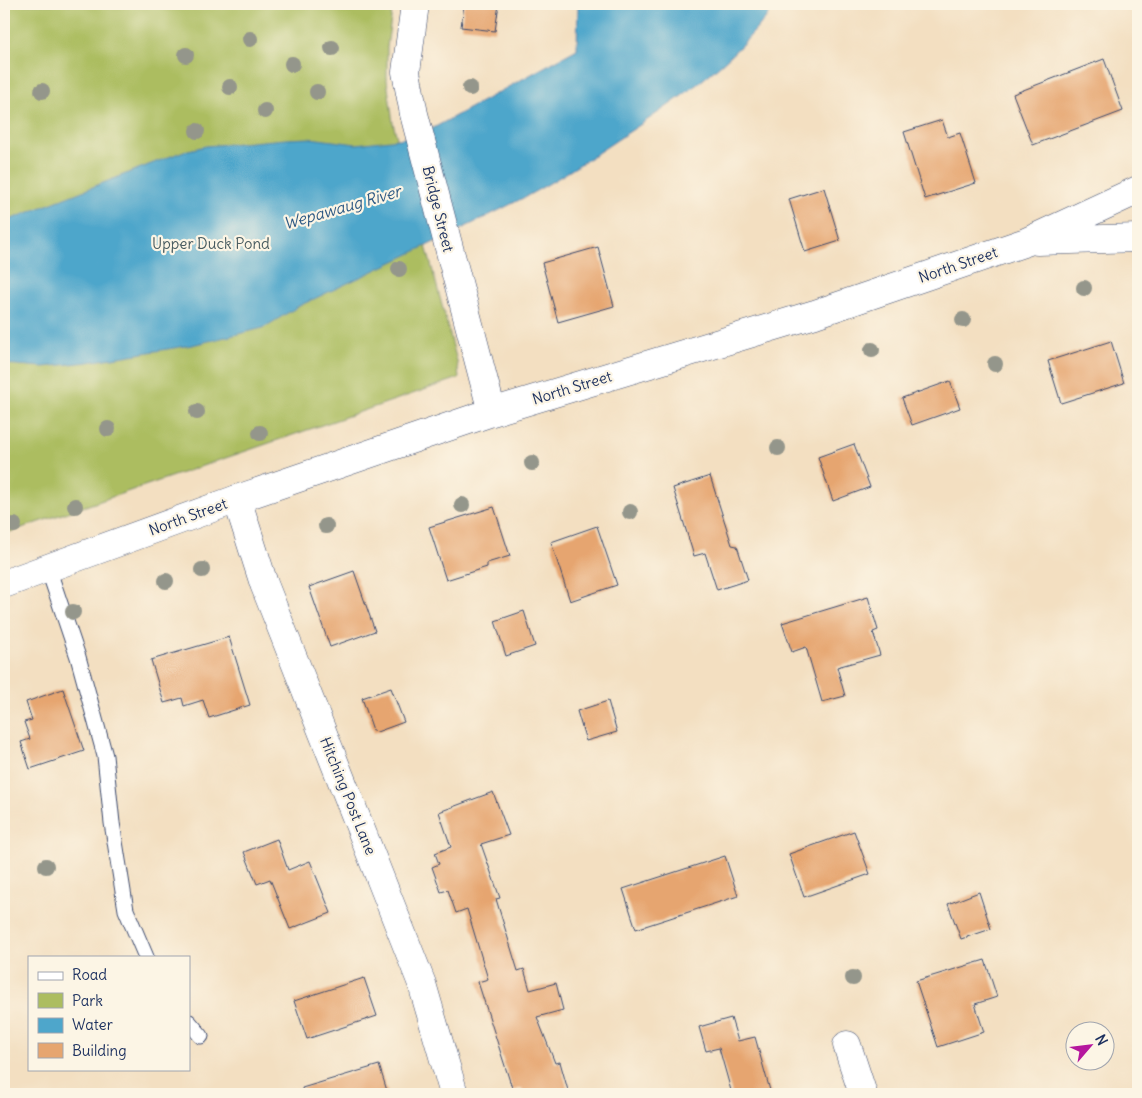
<svg xmlns="http://www.w3.org/2000/svg" width="1142" height="1098" font-family="Delius,sans-serif">
<style>
.green{fill:#acbd60;stroke:#64765f}
.water{fill:#4ea6cb;stroke:#346a94}
.building{fill:#e6a56f}
.lines{fill:none;stroke-linecap:round;stroke-linejoin:round}
.lane-casing{stroke:#3b496d;stroke-width:17}
.street-casing{stroke:#3b496d;stroke-width:29}
.secondary-casing{stroke:#3b496d;stroke-width:29}
.lane{stroke:#fff;stroke-width:15}
.street{stroke:#fff;stroke-width:28}
.secondary{stroke:#fff;stroke-width:28}
.tree{fill:#94968b}
.labels{text-anchor:middle;stroke-width:4.5;stroke-linejoin:round;paint-order:stroke}
.street-label{font-size:15px;fill:#1b2f5e;stroke:#fcf5e5}
.park-label{font-size:15px;fill:#465a5f;stroke:#fcf5e5}
.water-label{font-size:16px;font-style:italic;fill:#2d5984;stroke:#fcf5e5}
</style>
<rect width="100%" height="100%" fill="#fcf5e5"/>
<filter id="ink" filterUnits="userSpaceOnUse"><feTurbulence type="fractalNoise" baseFrequency=".02" numOctaves="2"/><feDisplacementMap in="SourceGraphic" scale="10" xChannelSelector="R" yChannelSelector="G"/><feConvolveMatrix kernelMatrix="1 2 1 2 8 2 1 2 1" color-interpolation-filters="sRGB"/></filter>
<filter id="wash" filterUnits="userSpaceOnUse"><feTurbulence type="fractalNoise" baseFrequency=".0096" numOctaves="4" result="noise"/><feDisplacementMap in="SourceGraphic" scale="20" xChannelSelector="R" yChannelSelector="G"/><feGaussianBlur stdDeviation="1.12" result="paint"/><feColorMatrix in="noise" values="0 0 0 0 0 0 0 0 0 0 0 0 0 0 0 0 0 1.4 0 .05"/><feComposite in="paint" operator="in"/></filter>
<g filter="url(#wash)">
<rect width="100%" height="100%" fill="#f3dfc1"/>
<!-- green -->
<path class="green" d="M13,4H393L387,47V80L393,123L457,361L459,378L4,534V7Z"/>
<!-- water -->
<path class="water" d="M578,4H776C739,57 683,97 629,132C596,154 562,177 527,196C452,235 375,270 299,306L263,328L192,345L88,362L43,367L4,364V222L184,151L206,146L286,139L310,138L356,144L399,139L428,131L577,49Z"/>
<g id="blocks">
<!-- building -->
<path class="building" d="M464,4H499L495,31L461,27Z
M1104,59L1123,111L1033,145L1013,94Z
M942,120L948,137L960,133L976,183L925,199L904,132Z
M824,188L840,241L805,252L789,199Z
M598,247L614,306L558,322L542,263Z
M1111,341L1124,383L1061,403L1048,361Z
M950,381L960,408L912,425L902,398Z
M854,444L870,487L833,501L818,457Z
M710,476L732,545L737,546L748,580L717,590L705,553L694,556L673,488Z
M494,507L510,556L487,563V567L446,580L429,527Z
M597,526L617,585L570,601L551,542Z
M354,571L375,631L330,647L309,587Z
M868,597L878,630L873,632L880,655L837,667L845,696L822,702L806,647L792,652L782,623Z
M524,611L535,646L506,656L495,621Z
M229,637L250,705L209,718L203,700L184,706L182,698L164,703L151,660Z
M391,688L404,722L374,733L362,698Z
M63,689L84,751L30,769L21,742L30,739L24,722L32,720L26,702Z
M608,701L617,732L586,741L577,711Z
M493,792L509,835L481,844L500,898L496,899L518,971L524,969L530,990L556,983L563,1010L537,1017L555,1063L560,1062L569,1094H524L522,1088L513,1091L478,982L488,979L467,909L456,913L448,890L441,892L432,867L439,864L435,853L451,847L439,812Z
M854,831L870,874L804,897L789,854Z
M277,839L288,870L310,861L331,913L290,929L270,879L257,884L244,852Z
M725,856L738,896L636,929L623,889Z
M979,892L991,929L961,939L948,904Z
M985,960L997,997L975,1004L984,1032L938,1047L916,981Z
M364,978L377,1016L307,1039L294,1001Z
M731,1018L738,1041L755,1037L771,1094H732L719,1048L706,1051L699,1027Z
M379,1065L388,1094H303L302,1088Z"/>
</g>
</g>
<g filter="url(#ink)">
<use href="#blocks" fill-opacity="0" stroke="#3b496d" stroke-width="1"/>
<g class="lines">
<defs>
<path id="lane" d="M48,568L78,657L105,756L112,823L126,910L146,957
M189,1022L201,1036"/>
<path id="street" d="M237,499L264,584L422,984L454,1094
M847,1045L863,1094"/>
<path id="secondary" d="M415,4L406,72L414,114L492,412
M1037,241L1138,238
M4,584L237,499L492,412L815,314L1026,242L1138,190"/>
</defs>
<!-- lane casing -->
<use href="#lane" class="lane-casing"/>
<!-- street casing -->
<use href="#street" class="street-casing"/>
<!-- secondary casing -->
<use href="#secondary" class="secondary-casing"/>
<!-- lane -->
<use href="#lane" class="lane"/>
<!-- street -->
<use href="#street" class="street"/>
<!-- secondary -->
<use href="#secondary" class="secondary"/>
</g>
<!-- trees -->
<g class="tree">
<circle cx="250" cy="39" r="8"/>
<circle cx="332" cy="48" r="8"/>
<circle cx="186" cy="55" r="8"/>
<circle cx="292" cy="64" r="8"/>
<circle cx="230" cy="87" r="8"/>
<circle cx="470" cy="88" r="8"/>
<circle cx="42" cy="91" r="8"/>
<circle cx="317" cy="92" r="8"/>
<circle cx="265" cy="111" r="8"/>
<circle cx="197" cy="131" r="8"/>
<circle cx="399" cy="269" r="8"/>
<circle cx="1084" cy="288" r="8"/>
<circle cx="963" cy="320" r="8"/>
<circle cx="872" cy="350" r="8"/>
<circle cx="995" cy="364" r="8"/>
<circle cx="197" cy="412" r="8"/>
<circle cx="108" cy="429" r="8"/>
<circle cx="260" cy="433" r="8"/>
<circle cx="778" cy="448" r="8"/>
<circle cx="532" cy="463" r="8"/>
<circle cx="462" cy="505" r="8"/>
<circle cx="75" cy="506" r="8"/>
<circle cx="630" cy="512" r="8"/>
<circle cx="14" cy="525" r="8"/>
<circle cx="326" cy="526" r="8"/>
<circle cx="202" cy="570" r="8"/>
<circle cx="166" cy="581" r="8"/>
<circle cx="73" cy="612" r="8"/>
<circle cx="46" cy="866" r="8"/>
<circle cx="853" cy="978" r="8"/>
</g>
</g>
<g class="labels">
<!-- street labels -->
<g class="street-label">
<text transform="translate(438 209) rotate(76)" y="5">Bridge Street</text>
<text transform="translate(958 265) rotate(-19)" y="5">North Street</text>
<text transform="translate(572 388) rotate(-17)" y="5">North Street</text>
<text transform="translate(188 517) rotate(-20)" y="5">North Street</text>
<text transform="translate(348 796) rotate(68)" y="5">Hitching Post Lane</text>
</g>
<!-- park labels -->
<g class="park-label">
<text x="211" y="249">Upper Duck Pond</text>
</g>
<!-- water labels -->
<g class="water-label">
<text transform="translate(342 207) rotate(-16)" y="6">Wepawaug River</text>
</g>
</g>
<!-- margin -->
<rect width="1142" height="1098" fill="none" stroke="#fcf5e5" stroke-width="20"/>
<!-- legend -->
<rect x="28" y="956" width="162" height="115" fill="#fcf5e5" stroke="#a2a6af"/>
<rect x="38" y="972" width="25" height="8" fill="#ffffff" stroke="#a2a6af"/>
<text x="72" y="980" font-size="15" fill="#1b2f5e">Road</text>
<rect x="38" y="993" width="25" height="15" fill="#acbd60" stroke="#a2a6af"/>
<text x="72" y="1006" font-size="15" fill="#1b2f5e">Park</text>
<rect x="38" y="1018" width="25" height="15" fill="#4ea6cb" stroke="#a2a6af"/>
<text x="72" y="1030" font-size="15" fill="#1b2f5e">Water</text>
<rect x="38" y="1043" width="25" height="15" fill="#e6a56f" stroke="#a2a6af"/>
<text x="72" y="1056" font-size="15" fill="#1b2f5e">Building</text>
<!-- north arrow -->
<g transform="translate(1090 1046) rotate(62)"><circle r="24" fill="#fcf5e5" stroke="#a2a6af"/>
<path d="M0-4L9 19L0 12L-9 19Z" fill="#b5179e"/>
<text y="-8" font-size="14" font-weight="bold" text-anchor="middle" fill="#1b2f5e">N</text>
</g>
</svg>
